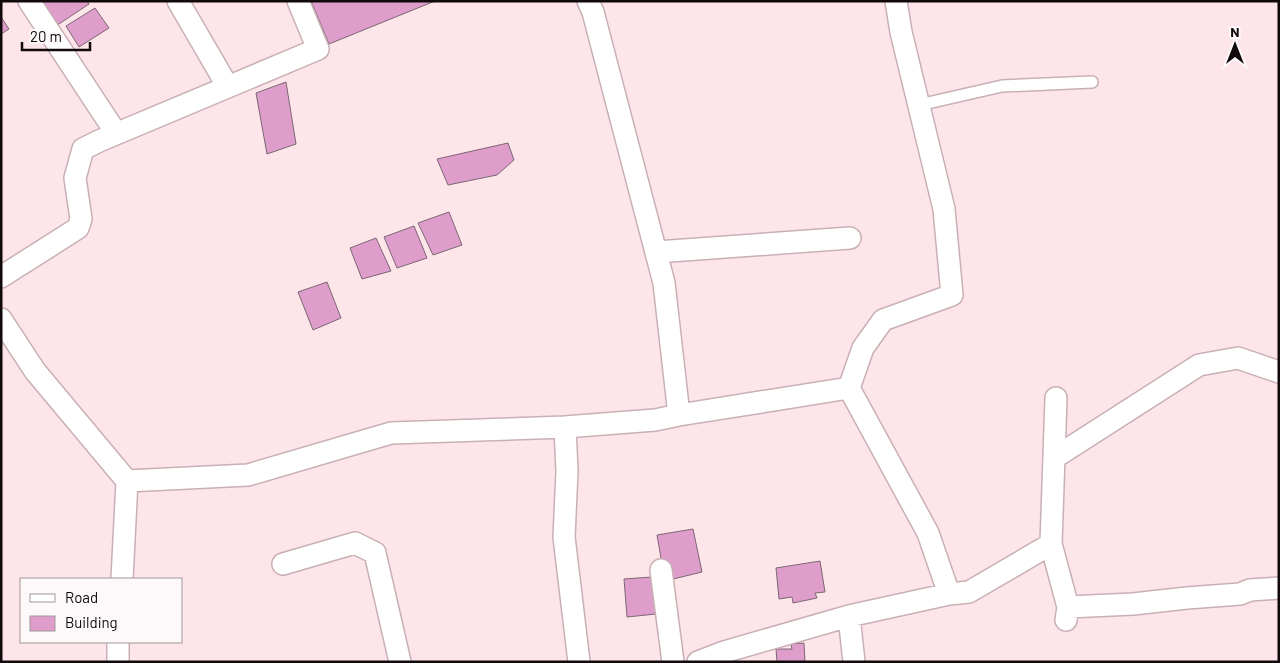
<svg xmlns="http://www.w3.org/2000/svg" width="1280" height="663" font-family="Barlow,sans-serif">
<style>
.building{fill:#de9dca;stroke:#7a6874}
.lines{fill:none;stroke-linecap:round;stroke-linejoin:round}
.lane-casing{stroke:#c8b0b5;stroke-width:14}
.street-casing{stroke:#c8b0b5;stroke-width:24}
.lane{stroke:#fff;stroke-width:11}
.street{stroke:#fff;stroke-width:21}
</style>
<rect width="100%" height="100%" fill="#fee5ea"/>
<!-- building -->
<path class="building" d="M42,1H87L89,4L56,26Z
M311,1H435L329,44Z
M95,8L109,28L79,47L66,26Z
M1,17L9,29L1,34Z
M286,82L296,144L267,154L256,93Z
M508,143L514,160L497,175L448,185L437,159Z
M449,212L462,245L433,255L418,223Z
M414,226L427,258L397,268L384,237Z
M376,238L391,271L362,279L350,248Z
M327,282L341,318L313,330L298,292Z
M693,529L702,572L665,581L657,535Z
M820,561L825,592L815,593L817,598L793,603L792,597L779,599L776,568Z
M652,577L656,614L627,617L624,579Z
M804,643L805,662H777L776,649H792L791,644Z"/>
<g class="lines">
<defs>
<path id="lane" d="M919,105L1002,86L1092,82"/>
<path id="street" d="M29,1L116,133
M178,1L228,87
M588,1L593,12L664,283L679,415
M656,252L850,238
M1,277L78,228L81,219L75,178L83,149L99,141L318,49L298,1
M1,319L35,371L127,481L122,579
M849,388L928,533L949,594
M1056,398L1051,544L1068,607L1066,620
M1054,458L1199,365L1238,358L1279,372
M127,481L248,475L391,433L565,427
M283,564L355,543L375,553L400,662
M661,570L673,662
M1068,607L1133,604L1187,598L1240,594L1250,590L1279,588
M849,616L854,662
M118,642V662
M579,662L564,537L567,471L565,427L655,420L679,415L849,388L863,348L883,320L952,295L944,209L901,32L896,1
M698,662L724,652L849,616L949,594L969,592L1051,544"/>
</defs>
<!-- lane casing -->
<use href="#lane" class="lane-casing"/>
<!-- street casing -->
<use href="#street" class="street-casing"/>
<!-- lane -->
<use href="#lane" class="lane"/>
<!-- street -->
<use href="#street" class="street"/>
</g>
<!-- border -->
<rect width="1280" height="663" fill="none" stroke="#11090b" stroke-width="5"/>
<!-- legend -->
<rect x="20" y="578" width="162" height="65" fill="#fdf8f9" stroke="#9f989a"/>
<rect x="30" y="594" width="25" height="8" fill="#ffffff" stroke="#9f989a"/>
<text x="65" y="603" font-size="15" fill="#11090b">Road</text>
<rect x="30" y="616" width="25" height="15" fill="#de9dca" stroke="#9f989a"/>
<text x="65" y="628" font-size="15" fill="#11090b">Building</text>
<!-- north arrow -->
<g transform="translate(1235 45)" stroke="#fdf8f9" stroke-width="4" paint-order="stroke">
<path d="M0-4L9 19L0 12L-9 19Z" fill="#11090b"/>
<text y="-8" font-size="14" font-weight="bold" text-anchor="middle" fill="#11090b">N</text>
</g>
<!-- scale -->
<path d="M22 42v8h68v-8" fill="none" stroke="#11090b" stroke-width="2.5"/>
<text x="30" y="42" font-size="15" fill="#11090b" stroke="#fdf8f9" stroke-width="4" paint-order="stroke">20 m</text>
</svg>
